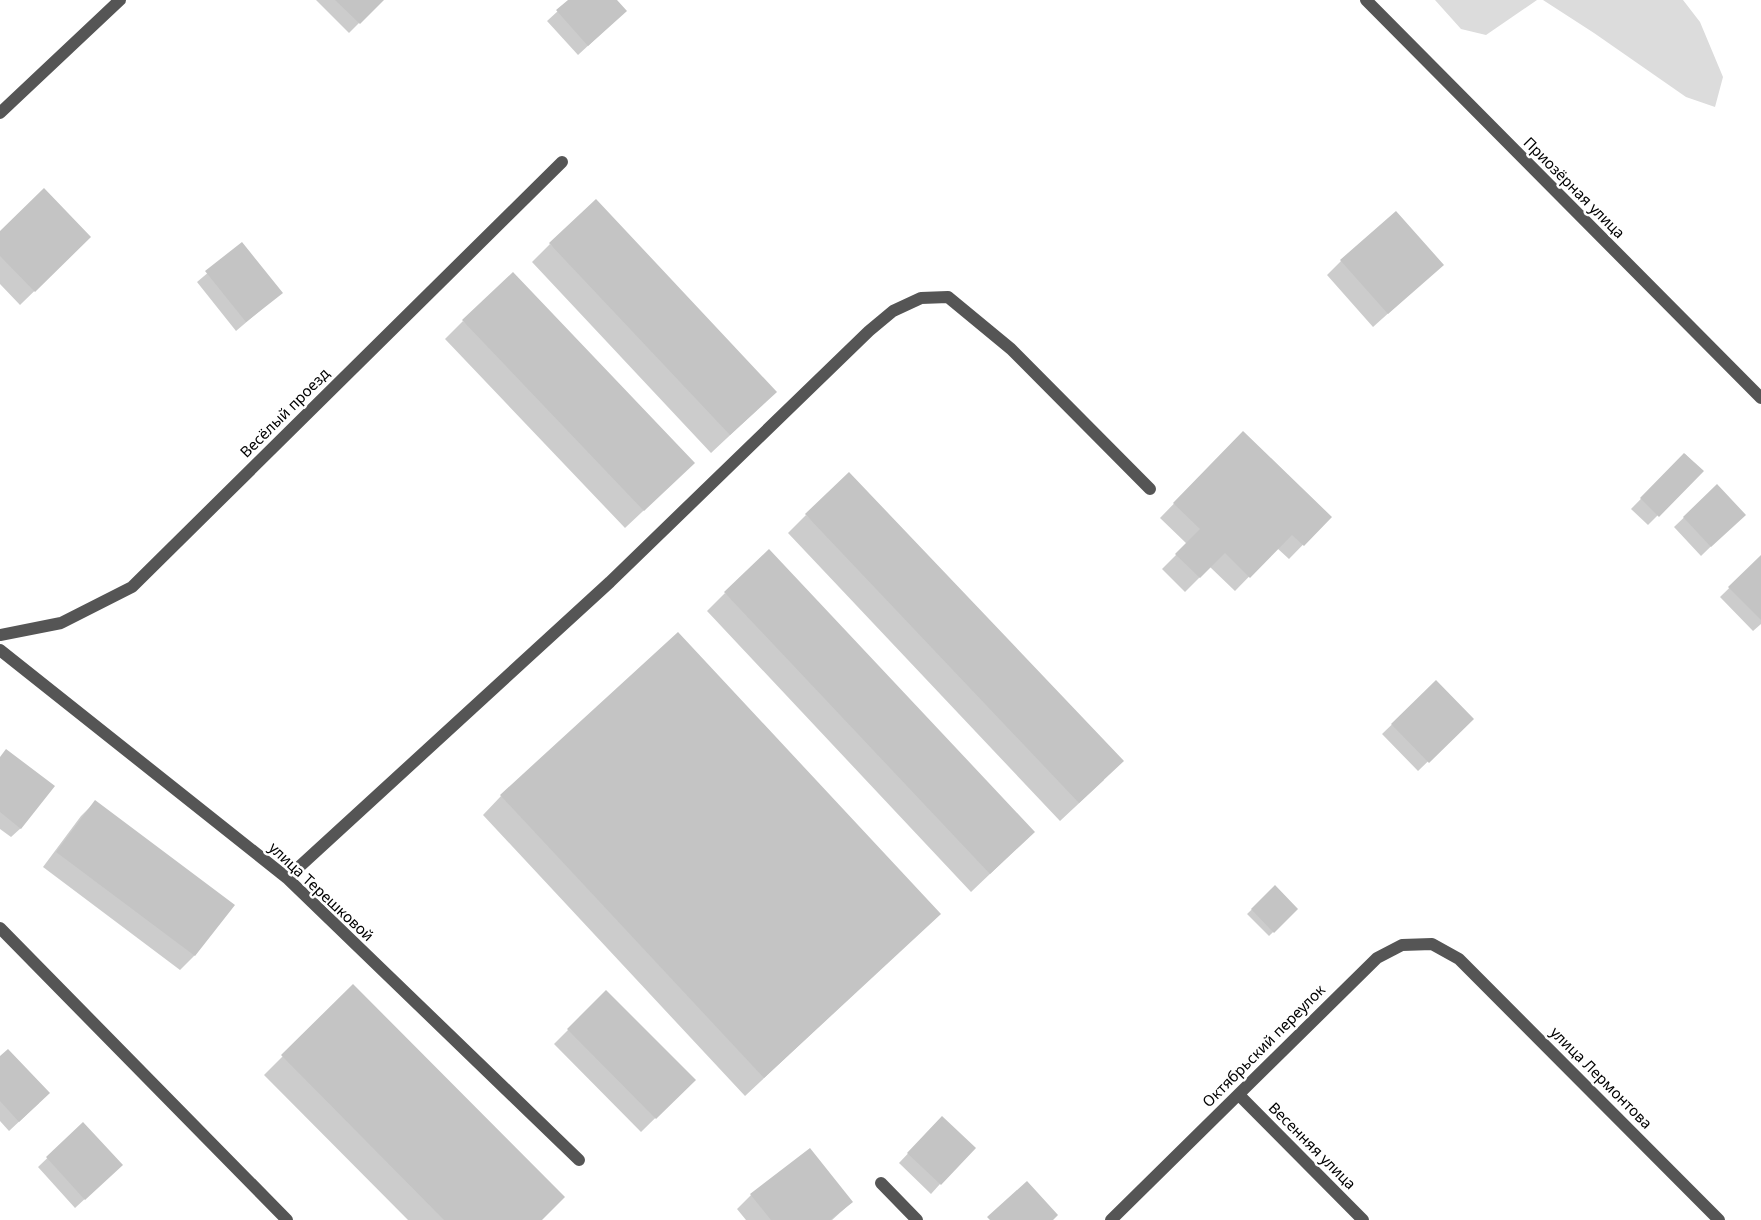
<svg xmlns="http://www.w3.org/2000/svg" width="1761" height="1220" font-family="'Noto Sans',sans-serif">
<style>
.green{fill:#dcdcdc}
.shadow{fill:#0003}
.building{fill:#c4c4c4}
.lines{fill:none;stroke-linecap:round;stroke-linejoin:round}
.minor{stroke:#555;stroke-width:12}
.labels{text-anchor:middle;stroke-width:5;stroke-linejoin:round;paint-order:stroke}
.street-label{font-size:15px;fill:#000;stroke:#fff}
</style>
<rect width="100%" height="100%" fill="#fff"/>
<!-- green -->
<path class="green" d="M1435,0H1537L1486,35L1461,29Z
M1543,0H1683L1700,22L1723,77L1715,107L1686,97L1594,33Z"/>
<!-- shadow -->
<path class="shadow" d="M316,0H382L349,33Z
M570,0H616V20L578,55L547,21Z
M0,232L90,237L20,305L0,284Z
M242,244L281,293L236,331L197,282Z
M550,244L757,410L711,453L532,262Z
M1341,261L1442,265L1373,327L1327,275Z
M463,321L675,481L625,528L445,339Z
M1229,447L1330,517L1289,559L1277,548L1235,591L1210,567L1185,592L1162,569L1187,544L1160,518Z
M1685,454L1702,471L1648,525L1631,509Z
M1717,486L1734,524L1701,556L1674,527Z
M806,515L1104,780L1060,821L788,533Z
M1761,557V624L1753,631L1720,597Z
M725,593L1034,832L971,892L707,611Z
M1436,682L1472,719L1418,771L1382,734Z
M0,757L21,828L11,837L0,829Z
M501,796L939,914L745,1096L483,815Z
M95,802L233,905L194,956L180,970L43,867L81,816Z
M1275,887L1297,909L1269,936L1247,914Z
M353,986L541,1220H408L264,1075Z
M606,992L694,1080L641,1132L554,1044Z
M0,1058L39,1103L9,1131L0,1121Z
M83,1124L112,1174L75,1208L38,1167Z
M933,1127L940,1184L931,1194L899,1163Z
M751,1195L852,1202L832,1220H746L737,1209Z"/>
<!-- building -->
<path class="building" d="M335,0H384L360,24Z
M568,0H617L627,11L588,46L556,10Z
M44,188L91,237L35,292L0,256V231Z
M596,199L777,392L730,435L549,243Z
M1396,211L1444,265L1388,314L1340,260Z
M242,242L283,293L246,322L205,271Z
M513,272L695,463L644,511L462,320Z
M1243,431L1332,517L1304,546L1292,535L1250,578L1225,553L1200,578L1175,554L1200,529L1173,503Z
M1684,453L1704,471L1659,517L1640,498Z
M849,472L1124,761L1079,803L805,514Z
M1717,484L1746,515L1711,547L1683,517Z
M769,549L1035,832L990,874L724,592Z
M1761,555V620L1728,587Z
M678,632L941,914L764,1078L500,795Z
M1436,680L1474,719L1429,763L1391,724Z
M6,749L55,786L21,829L0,812V757Z
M95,800L235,905L195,956L56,852Z
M1275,885L1298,909L1274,933L1251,909Z
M353,984L565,1197L542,1220H444L281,1055Z
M606,990L696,1080L656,1119L567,1029Z
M8,1049L50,1093L19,1122L0,1101V1056Z
M942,1116L976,1148L941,1185L907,1153Z
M83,1122L123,1165L85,1200L46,1157Z
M810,1148L853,1202L830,1220H771L750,1194Z
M1027,1181L1058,1215L1053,1220H990L987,1217Z"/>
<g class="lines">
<!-- minor -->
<path class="minor" d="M1366,0L1761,398
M0,113L120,0
M0,635L61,623L132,587L562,162
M0,650L287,878L579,1160
M287,878L610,582L869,331L893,311L921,298L948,297L1011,349L1150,489
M0,928L287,1220
M1239,1095L1363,1220
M881,1183L917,1220
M1111,1220L1377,958L1402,945L1432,944L1459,959L1719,1220"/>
</g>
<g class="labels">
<!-- street labels -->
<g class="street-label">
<text transform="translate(1574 188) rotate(45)" y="5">Приозёрная улица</text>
<text transform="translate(285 413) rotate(-45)" y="5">Весёлый проезд</text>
<text transform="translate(321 892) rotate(43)" y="5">улица Терешковой</text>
<text transform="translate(1264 1046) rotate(-45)" y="5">Октябрьский переулок</text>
<text transform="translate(1601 1078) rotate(45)" y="5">улица Лермонтова</text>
<text transform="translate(1312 1146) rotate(45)" y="5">Весенняя улица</text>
</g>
</g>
</svg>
